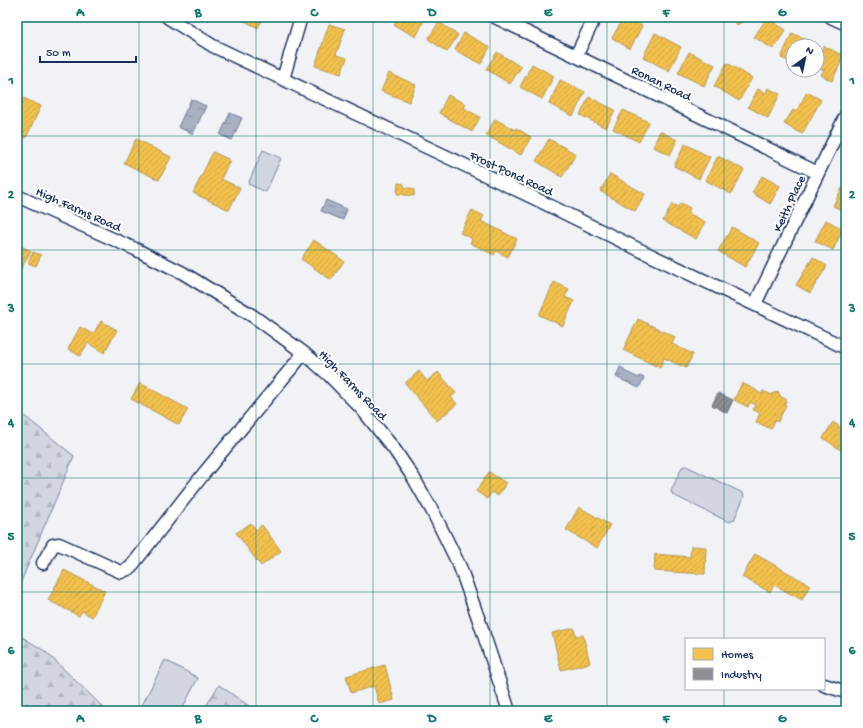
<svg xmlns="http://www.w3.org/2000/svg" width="863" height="728" font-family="'Gochi Hand',sans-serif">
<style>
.forest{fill:url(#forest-firs);stroke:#76829e}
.pitch{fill:#d2d6df;stroke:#76829e}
.water{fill:url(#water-ripples);stroke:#707c9a}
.homes{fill:url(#homes-hatch);stroke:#b29553}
.industry{fill:url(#industry-hatch);stroke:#6b7182}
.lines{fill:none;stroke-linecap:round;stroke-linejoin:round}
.minor-casing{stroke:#1b2f5e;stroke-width:15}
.minor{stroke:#fff;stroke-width:12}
.grid{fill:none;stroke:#0f766e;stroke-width:1;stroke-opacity:0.55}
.labels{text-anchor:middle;stroke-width:4;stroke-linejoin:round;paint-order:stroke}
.street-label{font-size:13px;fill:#1b2f5e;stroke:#fff}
.neatline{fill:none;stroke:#0f766e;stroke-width:1.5}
.grid-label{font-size:13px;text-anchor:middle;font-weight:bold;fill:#0f766e}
</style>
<defs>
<pattern id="forest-firs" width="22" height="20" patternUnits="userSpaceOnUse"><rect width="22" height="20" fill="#d2d6df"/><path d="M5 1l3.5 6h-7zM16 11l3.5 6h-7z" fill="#b4b8c2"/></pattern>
<pattern id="water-ripples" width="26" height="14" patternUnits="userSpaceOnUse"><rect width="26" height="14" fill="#a8b0c2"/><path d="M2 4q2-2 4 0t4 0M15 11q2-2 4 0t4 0" fill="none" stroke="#8890a1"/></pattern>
<pattern id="homes-hatch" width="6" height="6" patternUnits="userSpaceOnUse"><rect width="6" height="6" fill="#f2c14e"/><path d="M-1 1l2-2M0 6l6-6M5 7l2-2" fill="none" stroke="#cfa646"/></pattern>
<pattern id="industry-hatch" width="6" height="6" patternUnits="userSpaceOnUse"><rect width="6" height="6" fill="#8d8d92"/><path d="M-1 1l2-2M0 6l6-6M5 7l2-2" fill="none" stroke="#72747a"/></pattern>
</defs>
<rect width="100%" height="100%" fill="#f1f2f5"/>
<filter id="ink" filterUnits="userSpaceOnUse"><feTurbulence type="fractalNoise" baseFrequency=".025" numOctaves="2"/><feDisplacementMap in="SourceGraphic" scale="8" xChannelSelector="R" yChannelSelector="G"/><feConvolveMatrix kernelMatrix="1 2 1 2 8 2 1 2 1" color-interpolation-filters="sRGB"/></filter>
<g filter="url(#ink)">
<!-- forest -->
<path class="forest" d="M17,410L74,456L17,591Z
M17,634L45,651L107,711H17Z
M219,685L256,711H203Z"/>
<!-- pitch -->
<path class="pitch" d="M263,150L281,158L266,192L248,184Z
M686,466L743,493L744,497L734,520L729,522L673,495L671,491L682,467Z
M165,660L198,678L181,711H139Z"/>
<!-- water -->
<path class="water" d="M191,99L206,106L193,134L178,127Z
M230,113L242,118L232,140L220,135Z
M326,200L347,209L343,220L321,211Z
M620,367L624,369V371L639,378L640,376L644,378L639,388L616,377Z"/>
<!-- homes -->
<path class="homes" d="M237,17H264L258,28Z
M398,17H423L425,18L416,37L394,25Z
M624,17H639L636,22L642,26L630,49L612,38Z
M731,17H749L737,25Z
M767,18L786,30L773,49L754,37Z
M439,22L458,35L447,52L428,39Z
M329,24L345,29L336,55L347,58L341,74L315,66Z
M464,33L490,47L481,64L455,50Z
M655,33L681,47L669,71L643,57Z
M792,33L816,44L815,46H793V63L781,58Z
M824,46L844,56L832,81L821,75L824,70L817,67V60Z
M497,52L521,67L510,84L486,69Z
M689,52L715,65L704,86L678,73Z
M727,63L752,78L739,101L714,86Z
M532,64L554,76L542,99L520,87Z
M389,73L416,85L409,102L381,91Z
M560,80L585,92L573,116L549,104Z
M768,88L780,94L768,118L748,107L758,89L766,93Z
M807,92L821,100L802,134L784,124L793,110L796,112Z
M17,95L41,106L26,138L17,134Z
M448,95L466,104L464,108L480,117L472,132L439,113Z
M589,97L615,110L606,128L580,115Z
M623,110L649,122L639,142L613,129Z
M495,119L515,130L516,128L531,137L521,155L486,135Z
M660,131L677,140L670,155L653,147Z
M136,139L171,157L159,180L124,163Z
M549,139L576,154L562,177L536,161Z
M685,144L710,157L699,179L674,166Z
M213,152L230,160L221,179L240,188L229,210L193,193Z
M718,156L744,170L731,194L705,180Z
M610,174L645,194L635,211L600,191Z
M762,176L780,186L770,204L752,193Z
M398,183L404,184V187L414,189V196L397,194Z
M842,188L846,190V212L833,206Z
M681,203L690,208L688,213L705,222L696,239L663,221L672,204L678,207Z
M472,210L484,216L481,221L517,239L508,257L496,251L494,255L470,243L472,240L471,238L460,233Z
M826,220L843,229L833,250L815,241Z
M732,227L759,243L745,267L718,251Z
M314,240L344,261L331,280L301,259Z
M17,244L31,251L17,276Z
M33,252L41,255L36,266L28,263Z
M813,257L827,266L810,293L796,285Z
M554,282L569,289L565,297L574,301L563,326L539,315Z
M638,319L675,337L672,344L693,354L686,368L664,358L660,368L623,350Z
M101,321L117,330L104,353L88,343L80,356L68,349L80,327L93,334Z
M419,371L427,381L438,372L456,393L451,397L457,404L437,421L405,383Z
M140,383L188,409L179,425L131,399Z
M742,383L756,390V391L762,394L763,391L772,395V394L778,391L780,396L787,400L784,404L786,405L778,422L775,420L771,429L756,422L760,413L753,410L756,405L750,402L748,407L734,400Z
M833,422L846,431L845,453L823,438Z
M489,472L506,483L498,496L492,492L487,499L476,491Z
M579,507L610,525L597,548L566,530Z
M251,523L256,530L262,525L281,551L261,566L236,533Z
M691,546L706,547L705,574L654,571L655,554L690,557Z
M755,554L810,585L802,600L774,585L770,592L742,577Z
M64,570L105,591L92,617L82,611L79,616L48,600Z
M574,628L576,636L583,635L590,663L561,670L552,633Z
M385,665L394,700L379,704L374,686L351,693L346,676Z"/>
<!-- industry -->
<path class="industry" d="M718,393L733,400L727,413L712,405Z"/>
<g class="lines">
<defs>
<path id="minor" d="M167,17L213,46L534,198L646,253L846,348
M495,17L818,173
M831,17L846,24
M576,56L595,17
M283,79L301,17
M17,196L135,249L183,273L253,316L304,353L330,376L362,409L394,449L413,477L433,512L460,567L481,626L509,711
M755,304L846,115
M43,563L53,545L59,544L121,572L130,568L205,472L304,353
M824,685L846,692"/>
</defs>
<!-- minor casing -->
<use href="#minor" class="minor-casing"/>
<!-- minor -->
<use href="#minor" class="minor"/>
</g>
</g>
<!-- grid -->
<path class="grid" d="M139,17V711M256,17V711M373,17V711M490,17V711M607,17V711M724,17V639M17,136H846M17,250H846M17,364H846M17,478H846M17,592H846M724,689V711"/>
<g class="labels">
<!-- street labels -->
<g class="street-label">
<text transform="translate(662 82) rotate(26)" y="5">Ronan Road</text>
<text transform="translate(512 172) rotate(25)" y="5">Frost Pond Road</text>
<text transform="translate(788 203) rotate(-65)" y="5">Keith Place</text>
<text transform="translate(79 208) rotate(24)" y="5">High Farms Road</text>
<text transform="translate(354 384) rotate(46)" y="5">High Farms Road</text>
</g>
</g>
<!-- margin -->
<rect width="863" height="728" fill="none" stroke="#fff" stroke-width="44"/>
<!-- legend -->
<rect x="685" y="638" width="140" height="52" fill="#ffffff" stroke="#a4acbf"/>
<rect x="693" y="648" width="20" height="12" fill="#f2c14e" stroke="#a4acbf"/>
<text x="721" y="658" font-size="12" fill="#1b2f5e">Homes</text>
<rect x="693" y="668" width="20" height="12" fill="#8d8d92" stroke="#a4acbf"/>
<text x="721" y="678" font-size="12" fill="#1b2f5e">Industry</text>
<!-- north arrow -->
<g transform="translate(805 58) rotate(33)"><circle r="19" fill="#ffffff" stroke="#a4acbf"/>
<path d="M0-3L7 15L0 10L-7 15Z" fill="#1b2f5e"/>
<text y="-6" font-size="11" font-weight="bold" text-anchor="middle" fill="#1b2f5e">N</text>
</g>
<!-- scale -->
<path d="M40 56v6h96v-6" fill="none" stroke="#1b2f5e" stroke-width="2"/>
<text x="46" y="56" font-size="12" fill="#1b2f5e" stroke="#ffffff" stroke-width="3" paint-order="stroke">50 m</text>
<rect x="22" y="22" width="819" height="684" class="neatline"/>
<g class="grid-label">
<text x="80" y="16">A</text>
<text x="198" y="16">B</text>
<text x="314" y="16">C</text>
<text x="432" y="16">D</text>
<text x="548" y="16">E</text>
<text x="666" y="16">F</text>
<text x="782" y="16">G</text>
<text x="11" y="84">1</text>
<text x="852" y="84">1</text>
<text x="11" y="198">2</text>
<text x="852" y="198">2</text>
<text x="11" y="312">3</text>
<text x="852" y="312">3</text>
<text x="11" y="426">4</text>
<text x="852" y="426">4</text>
<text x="11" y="540">5</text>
<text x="852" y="540">5</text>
<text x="11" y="654">6</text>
<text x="852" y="654">6</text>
<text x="80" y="722">A</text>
<text x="198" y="722">B</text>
<text x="314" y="722">C</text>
<text x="432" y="722">D</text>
<text x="548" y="722">E</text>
<text x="666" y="722">F</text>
<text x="782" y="722">G</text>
</g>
</svg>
